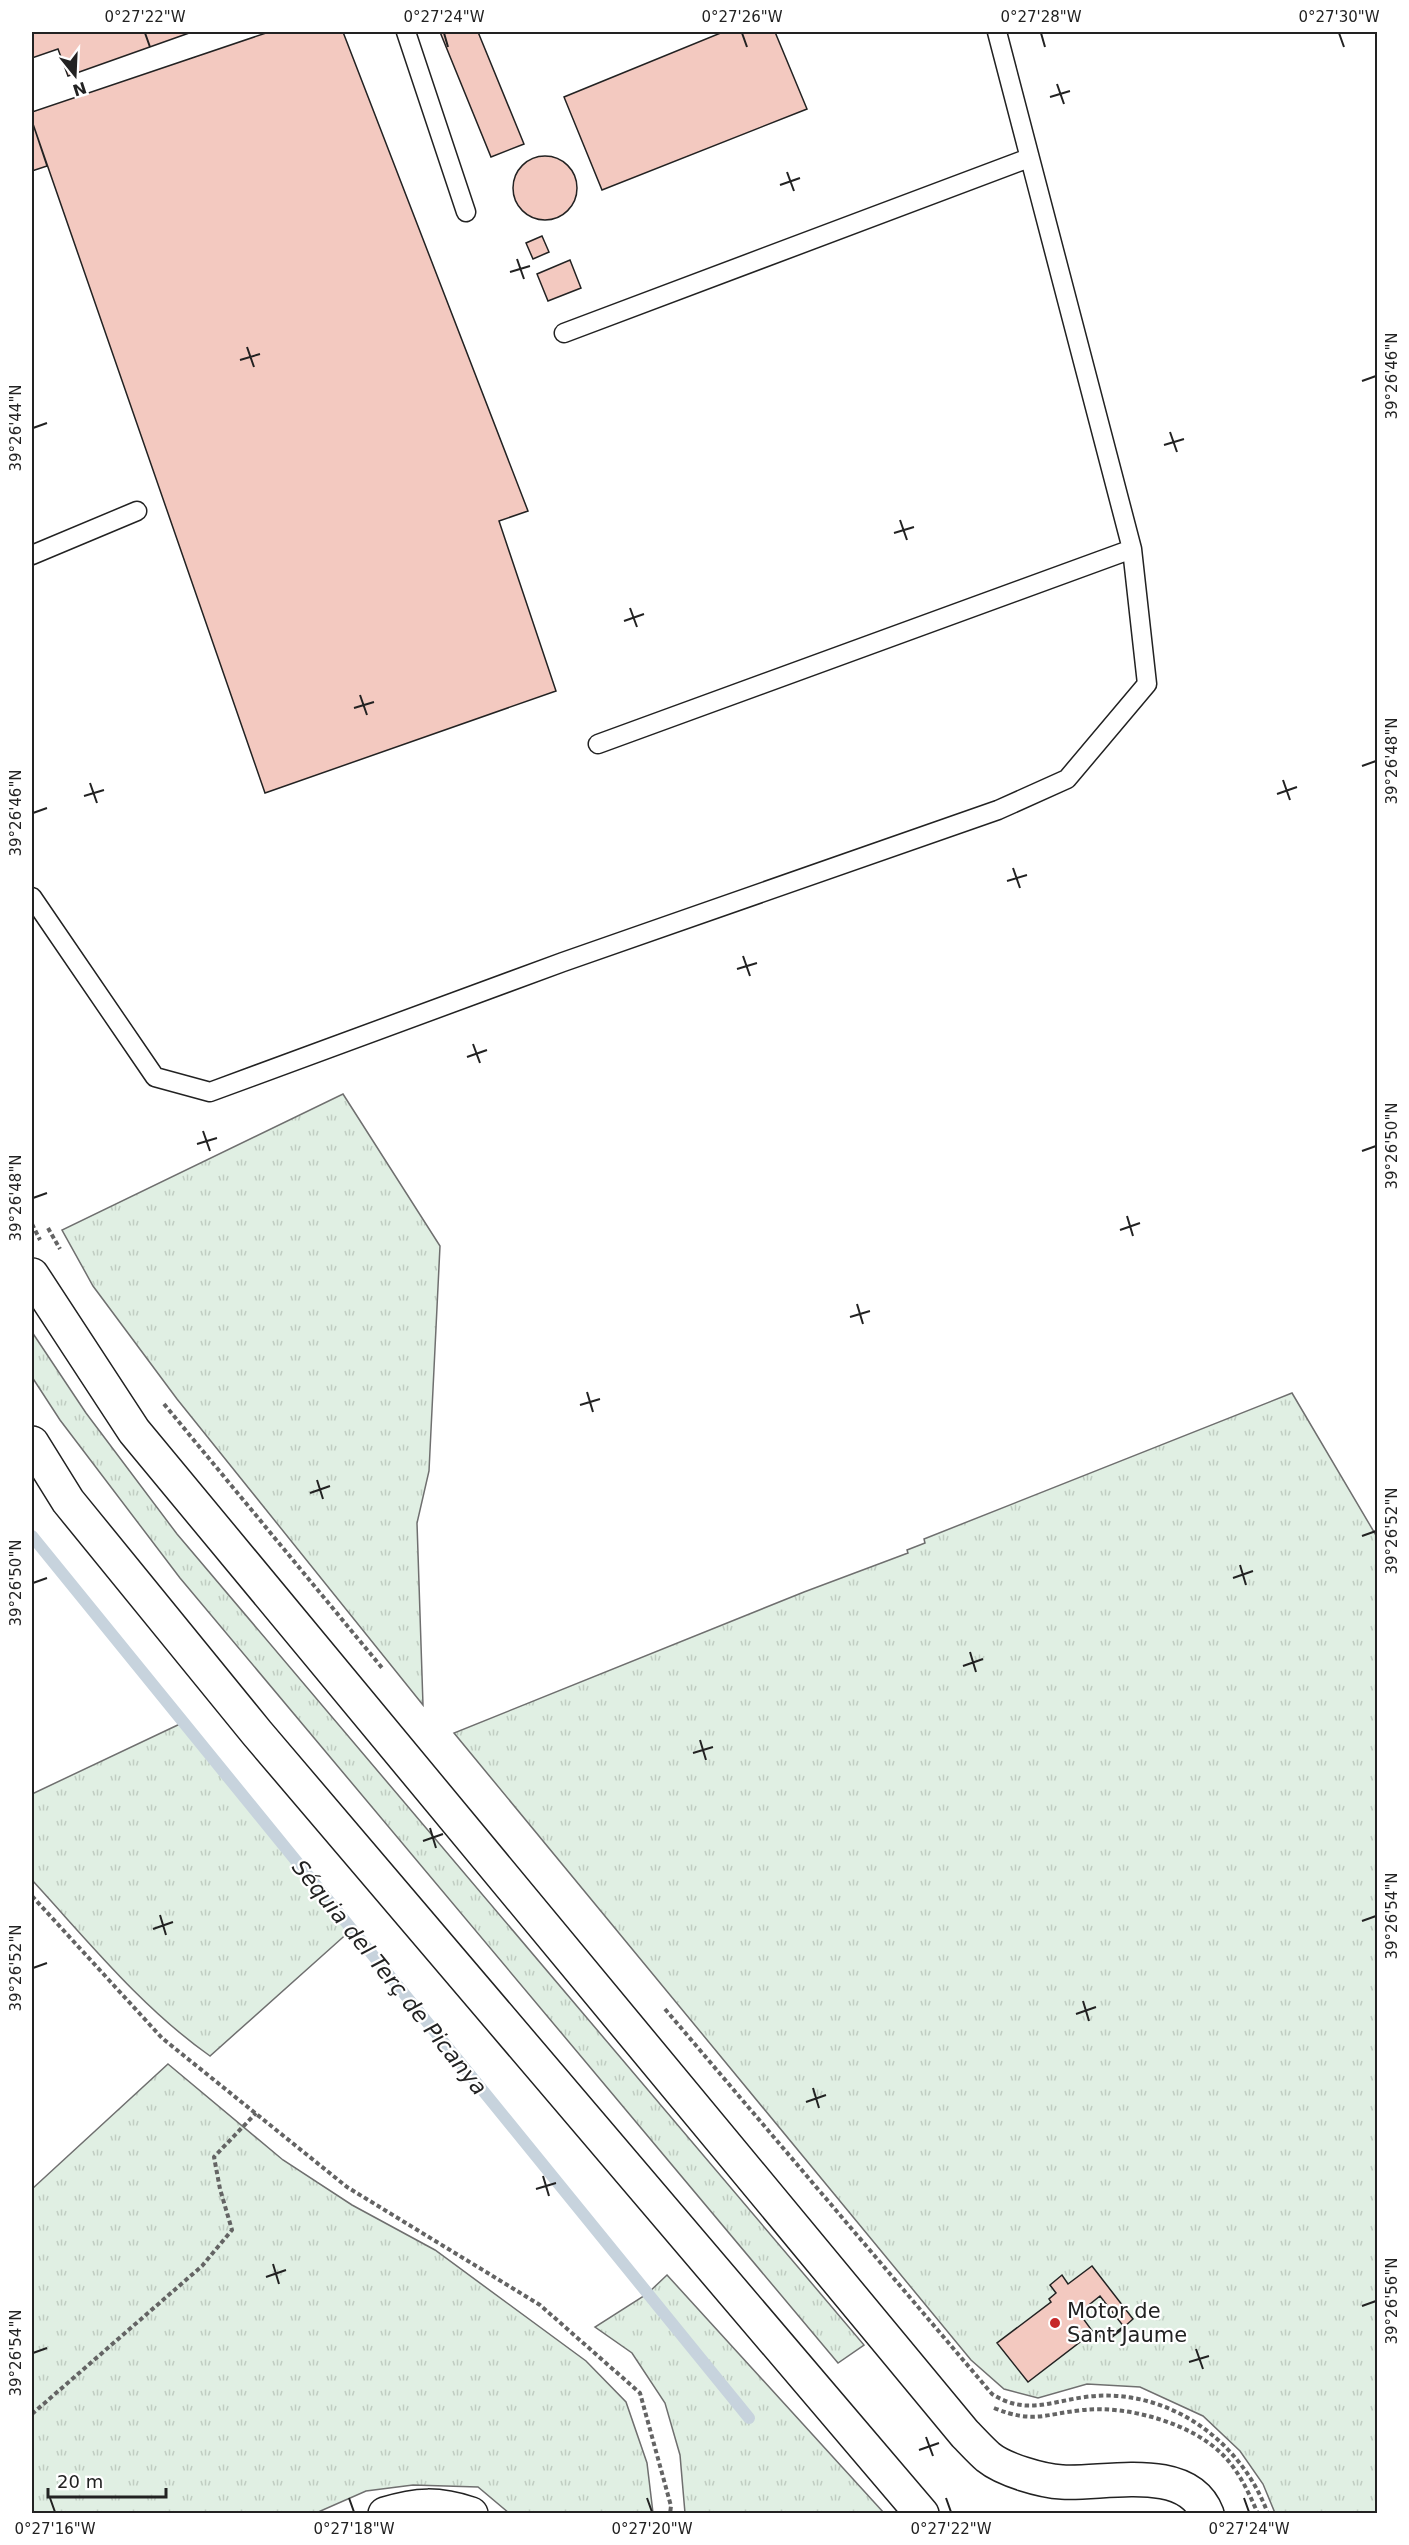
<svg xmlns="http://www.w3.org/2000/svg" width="1409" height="2545" font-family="'DejaVu Sans',sans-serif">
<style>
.grass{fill:url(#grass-tufts);stroke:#6f6f6f;stroke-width:1.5}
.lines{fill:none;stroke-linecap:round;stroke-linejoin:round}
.stream{stroke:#c7d3dd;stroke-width:12}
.building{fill:#f3c9c0;stroke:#222;stroke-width:1.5}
.service-casing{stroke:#222;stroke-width:21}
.minor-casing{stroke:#222;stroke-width:36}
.secondary-casing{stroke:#222;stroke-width:36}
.path{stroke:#646464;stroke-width:4;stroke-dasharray:4.5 3;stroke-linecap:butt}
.service{stroke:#fff;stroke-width:18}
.minor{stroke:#fff;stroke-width:33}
.secondary{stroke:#fff;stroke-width:33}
.wall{stroke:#222;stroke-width:3}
.ticks{fill:none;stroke:#222;stroke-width:2}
.poi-dot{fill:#c62828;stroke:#fff;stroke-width:2}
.labels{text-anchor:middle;stroke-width:4.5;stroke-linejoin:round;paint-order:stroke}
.poi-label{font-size:21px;fill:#222;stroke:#fff;text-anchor:start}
.water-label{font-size:22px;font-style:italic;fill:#222;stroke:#fff}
.neatline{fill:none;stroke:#222;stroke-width:2}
.ticks-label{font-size:15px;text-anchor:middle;fill:#222}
</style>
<defs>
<pattern id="grass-tufts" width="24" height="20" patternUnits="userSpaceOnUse" patternTransform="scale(1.5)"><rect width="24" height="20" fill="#e0efe3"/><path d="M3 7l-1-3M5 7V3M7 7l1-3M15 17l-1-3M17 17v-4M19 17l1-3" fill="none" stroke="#c0cdc2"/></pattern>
</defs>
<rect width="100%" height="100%" fill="#fff"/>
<!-- grass -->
<path class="grass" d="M343,1094L440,1246L429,1471L417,1523L423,1705L177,1399L93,1286L62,1230Z
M32,1332L86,1413L177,1534L864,2345L838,2363L180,1578L60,1420L32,1377Z
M1292,1393L1377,1537V2513H1275L1263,2484L1240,2451L1203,2416L1140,2387L1087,2384L1038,2398L1004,2389L971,2360L454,1733L804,1592L908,1553L907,1550L925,1543L924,1539Z
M182,1723L351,1930L210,2056C142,2008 88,1941 32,1880V1794Z
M168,2064L283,2160L352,2205L435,2250L586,2361L626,2402L647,2463L653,2513H509L478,2487L413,2485L366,2491L316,2513H32V2189Z
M667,2275L884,2513H685L680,2455L665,2403L632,2353L595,2327L647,2294Z"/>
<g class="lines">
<!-- stream -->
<path class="stream" d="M32,1536L749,2418"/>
</g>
<!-- building -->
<path class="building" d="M32,32H192L68,76L58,49L32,58Z
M269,32H343L528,511L499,521L556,691L265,793L32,121V112Z
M440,32H478L524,144L491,157Z
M723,32H775L807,109L602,190L564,97Z
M32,121L47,166L32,171Z
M513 188a32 32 0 1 1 64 0a32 32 0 1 1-64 0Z
M542,236L549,252L533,259L526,243Z
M570,260L581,288L548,301L537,274Z
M1092,2266L1133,2319L1124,2327L1100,2296L1079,2313L1093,2332L1028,2382L997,2343L1051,2302L1049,2299L1056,2293L1050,2285L1062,2275L1068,2284Z"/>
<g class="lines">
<defs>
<path id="service" d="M406,32L466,212
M564,333L1029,158
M32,555L137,511
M598,744L1132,549
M32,897L155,1077L210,1092L563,962L998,810L1067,779L1147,684L1132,549L997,32"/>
<path id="minor" d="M32,1275L134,1431L965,2434C972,2441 980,2450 988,2457C1004,2470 1042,2481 1062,2482C1103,2485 1187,2462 1207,2514
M385,2514C417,2504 438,2503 471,2514"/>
<path id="secondary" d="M32,1443L68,1501L257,1733L922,2514"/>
</defs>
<!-- service casing -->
<use href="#service" class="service-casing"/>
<!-- minor casing -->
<use href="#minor" class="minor-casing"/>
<!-- secondary casing -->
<use href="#secondary" class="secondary-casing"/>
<!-- path -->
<path class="path" d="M32,1224L40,1240
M48,1228L60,1249
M164,1404L383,1669
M32,1896L162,2038L347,2187L540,2305L640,2393L671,2506L670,2514
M665,2009L992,2394C1025,2415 1049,2402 1085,2397C1165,2386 1241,2439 1268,2514
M994,2408C1034,2424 1044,2414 1083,2410C1126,2405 1192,2423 1223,2455C1239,2471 1249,2493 1258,2514
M32,2414L202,2266L232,2230L220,2189L214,2157L256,2113"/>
<!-- service -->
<use href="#service" class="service"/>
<!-- minor -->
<use href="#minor" class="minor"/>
<!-- secondary -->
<use href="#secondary" class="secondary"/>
<!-- wall -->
<path class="wall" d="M1093,2332L1107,2340L1124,2327"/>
</g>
<!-- ticks -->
<path class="ticks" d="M145,33L150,47M444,33L448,47M742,33L747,47M1041,33L1045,47M1339,33L1344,47M1057,84L1064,104M1050,97L1070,91M787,172L794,191M780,185L800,178M517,259L524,279M510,272L530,266M247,347L254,367M240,360L260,354M1362,381L1376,376M33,428L47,423M1170,432L1177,452M1164,445L1184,439M900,520L907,540M894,533L914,527M630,608L637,627M624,621L644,614M360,695L367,715M354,708L374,702M1362,766L1376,761M1283,780L1290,800M90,783L97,803M1277,794L1297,787M84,796L104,790M33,813L47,808M1013,868L1020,888M1007,881L1027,875M743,956L750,976M737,969L757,963M473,1044L480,1063M467,1057L487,1050M203,1131L210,1151M197,1144L217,1138M1362,1151L1376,1146M33,1198L47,1193M1127,1216L1133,1236M1120,1230L1140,1223M857,1304L863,1324M850,1317L870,1311M587,1392L593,1412M580,1405L600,1399M317,1480L323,1499M310,1493L330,1486M1362,1536L1376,1531M1240,1565L1246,1585M1233,1578L1253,1571M33,1583L47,1578M970,1652L976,1672M963,1666L983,1659M700,1740L706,1760M693,1753L713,1747M430,1828L436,1848M423,1841L443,1834M160,1915L166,1935M1362,1921L1376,1916M153,1929L173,1922M33,1968L47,1963M1083,2001L1089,2021M1076,2014L1096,2007M813,2088L819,2108M806,2102L826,2095M543,2176L549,2196M536,2189L556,2183M273,2264L279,2284M266,2277L286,2270M1362,2306L1376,2301M1196,2349L1203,2369M33,2353L47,2348M1189,2362L1209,2356M926,2437L933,2456M919,2450L939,2443M50,2498L55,2512M349,2498L354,2512M647,2498L652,2512M946,2498L951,2512M1244,2498L1249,2512"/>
<!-- markers -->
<circle class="poi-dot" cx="1055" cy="2323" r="6"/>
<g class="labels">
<!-- poi labels -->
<g class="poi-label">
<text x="1067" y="2318">Motor de<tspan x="1067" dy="24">Sant Jaume</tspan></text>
</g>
<!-- water labels -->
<g class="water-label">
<text transform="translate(390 1977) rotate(51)" y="8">Séquia del Terç de Picanya</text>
</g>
</g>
<!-- border -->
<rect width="1409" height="2545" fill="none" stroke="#ffffff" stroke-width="66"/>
<!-- north arrow -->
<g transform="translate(75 75) rotate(162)" stroke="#ffffff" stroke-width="4.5" paint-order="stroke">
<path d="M0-4.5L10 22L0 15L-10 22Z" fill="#222222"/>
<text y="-9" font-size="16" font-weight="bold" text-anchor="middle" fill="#222222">N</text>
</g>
<!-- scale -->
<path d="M48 2488v9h118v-9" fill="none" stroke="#222222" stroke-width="3"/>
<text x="57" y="2488" font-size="18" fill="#222222" stroke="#ffffff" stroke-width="4.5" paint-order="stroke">20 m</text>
<rect x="33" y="33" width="1343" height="2479" class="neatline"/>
<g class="ticks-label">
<text x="145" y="22">0°27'22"W</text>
<text x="444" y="22">0°27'24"W</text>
<text x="742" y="22">0°27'26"W</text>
<text x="1041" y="22">0°27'28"W</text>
<text x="1339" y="22">0°27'30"W</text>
<text transform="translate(1392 376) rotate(-90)" y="5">39°26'46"N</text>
<text transform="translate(16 428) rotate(-90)" y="5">39°26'44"N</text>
<text transform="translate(1392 761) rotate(-90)" y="5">39°26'48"N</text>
<text transform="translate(16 813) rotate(-90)" y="5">39°26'46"N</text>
<text transform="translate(1392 1146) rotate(-90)" y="5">39°26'50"N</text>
<text transform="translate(16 1198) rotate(-90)" y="5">39°26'48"N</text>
<text transform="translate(1392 1531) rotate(-90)" y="5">39°26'52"N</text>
<text transform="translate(16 1583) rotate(-90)" y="5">39°26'50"N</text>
<text transform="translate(1392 1916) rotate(-90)" y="5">39°26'54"N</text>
<text transform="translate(16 1968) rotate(-90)" y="5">39°26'52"N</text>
<text transform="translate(1392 2301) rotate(-90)" y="5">39°26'56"N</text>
<text transform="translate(16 2353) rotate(-90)" y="5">39°26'54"N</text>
<text x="55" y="2534">0°27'16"W</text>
<text x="354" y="2534">0°27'18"W</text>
<text x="652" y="2534">0°27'20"W</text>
<text x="951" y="2534">0°27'22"W</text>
<text x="1249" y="2534">0°27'24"W</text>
</g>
</svg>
